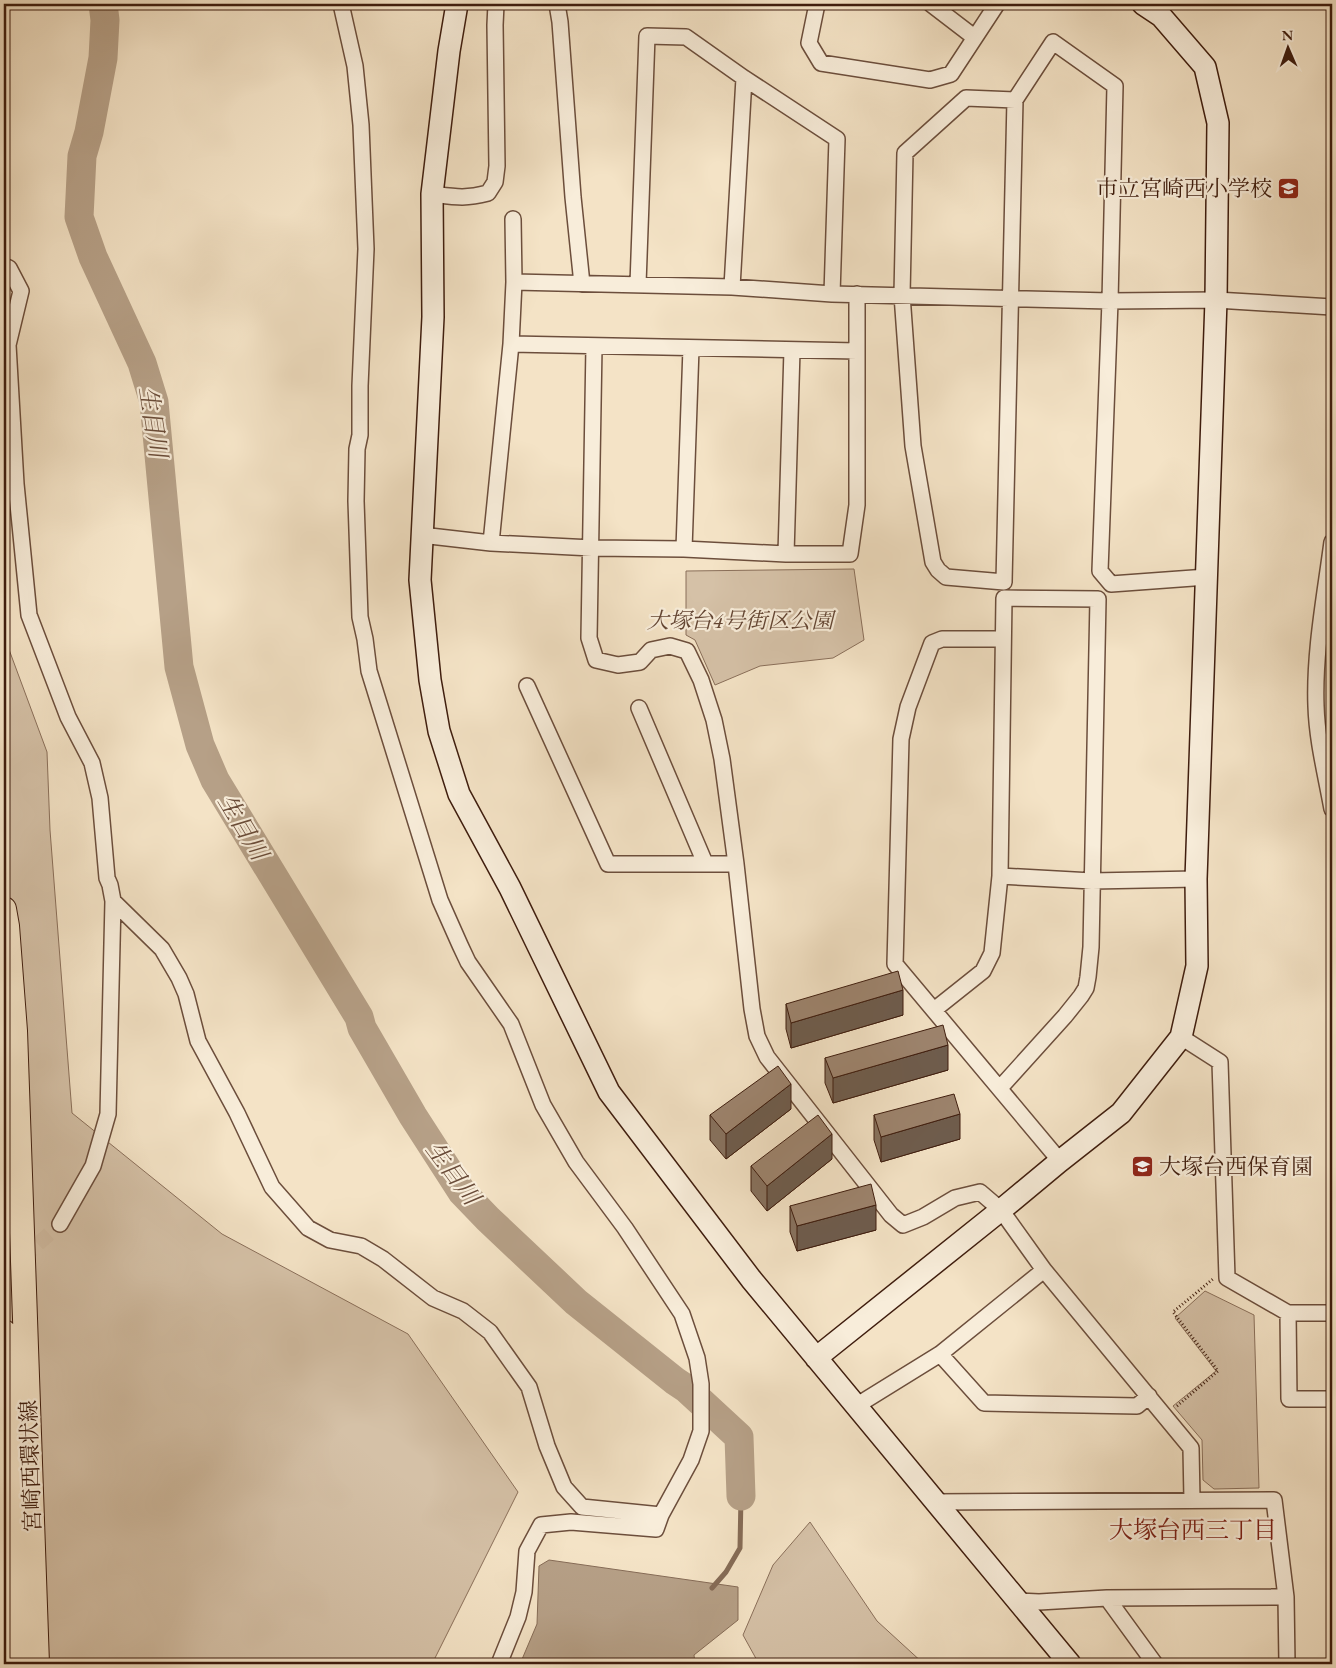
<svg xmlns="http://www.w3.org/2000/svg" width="1336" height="1668" font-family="'EB Garamond','Noto Serif JP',serif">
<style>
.green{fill:#d5c1a7;stroke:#8a6f5a}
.water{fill:#b6a087;stroke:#866c57}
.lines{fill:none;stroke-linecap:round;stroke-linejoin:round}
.stream{stroke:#866c57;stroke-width:5}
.river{stroke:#b6a087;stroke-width:29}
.street-tunnel{stroke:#d0bba1;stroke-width:15;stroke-dasharray:15 8;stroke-linecap:butt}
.street-casing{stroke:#6c4e3c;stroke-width:18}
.secondary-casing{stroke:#3f1d0e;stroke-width:24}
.primary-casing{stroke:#3f1d0e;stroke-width:26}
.path{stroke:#3f1d0e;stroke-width:3;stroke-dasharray:1 2.5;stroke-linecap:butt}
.street{stroke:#f8edda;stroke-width:15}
.secondary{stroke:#f8edda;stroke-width:21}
.primary{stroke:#f4e3c6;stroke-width:24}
.wall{fill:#87725f;stroke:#3f1d0e}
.shaded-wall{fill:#6e5c4d;stroke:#3f1d0e}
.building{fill:#9d846e;stroke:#3f1d0e}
.labels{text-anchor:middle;stroke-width:4.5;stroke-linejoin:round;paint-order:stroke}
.poi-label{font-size:22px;fill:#3f1d0e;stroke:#f8edda;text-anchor:end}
.park-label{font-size:22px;font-style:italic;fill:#644634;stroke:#f8edda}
.street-label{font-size:22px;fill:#3f1d0e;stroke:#f8edda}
.water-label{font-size:24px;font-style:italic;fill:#694b38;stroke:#f8edda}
.neighbourhood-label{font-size:24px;fill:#7a1f14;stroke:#f8edda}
</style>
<rect width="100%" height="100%" fill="#f4e3c6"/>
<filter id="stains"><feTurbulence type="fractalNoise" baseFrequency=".004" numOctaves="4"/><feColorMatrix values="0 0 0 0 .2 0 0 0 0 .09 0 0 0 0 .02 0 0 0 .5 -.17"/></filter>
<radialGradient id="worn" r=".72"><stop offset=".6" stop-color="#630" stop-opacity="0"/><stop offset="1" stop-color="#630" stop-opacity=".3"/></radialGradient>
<!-- green -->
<path class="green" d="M854,569L864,640L833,658L760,666L715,685L695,640L686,635V571Z
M4,636L47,752L50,830L72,1113L222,1234L408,1334L518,1492L432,1664H4Z
M1205,1291L1254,1315L1259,1488L1214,1489L1203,1480L1202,1440L1173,1406L1216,1371L1175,1318Z
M810,1522L877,1621L924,1664H759L743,1635L773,1565Z"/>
<!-- water -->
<path class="water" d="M549,1560L738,1587V1620L694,1655L695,1664H520L537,1624L539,1566Z"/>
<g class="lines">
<!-- stream -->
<path class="stream" d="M712,1588L726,1572L740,1548L741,1496"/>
<!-- river -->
<path class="river" d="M103,4L105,20L103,58L89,132L82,156L79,217L93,257L142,363L154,402L179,667L200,745L215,780L359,1017L362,1028L413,1116L462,1192L488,1219L576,1302L675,1381L687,1389L739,1437L741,1496"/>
<!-- street-tunnel -->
<path class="street-tunnel" d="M4,1275L60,1224"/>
<defs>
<path id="street" d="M341,4L355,66L361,125L366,249L360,386V435L357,449L356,501L360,617L365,639L369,671L440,900L460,945L468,962L511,1024L543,1105L576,1162L625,1228L682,1314L697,1358L701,1384V1431L691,1460L661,1515L656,1529L571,1522L541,1525L527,1551L524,1592L518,1617L499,1664
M557,4L560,22L573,197L582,284
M817,4L809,43L821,63L930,80L951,74L997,4
M931,4L974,37
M1015,100L966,98L905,153L902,295L913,446L933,562L938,570L946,577L1004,582L1015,100L1053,42L1115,86L1110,301L1100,571L1111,584L1207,577
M432,194C456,197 465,199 488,193L495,182L497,166L495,25L496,4
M513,219L514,282
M4,266L9,268L21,291L8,345L16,484L29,615L68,717L92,763L100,798L107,878L110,885L113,901L108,1114L93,1166L60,1224
M638,284L647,36L686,37L744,78L837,139L832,294
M732,287L744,78
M511,344L857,351
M594,346L589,638L596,660L618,665L640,662L651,650L670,646L687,651L701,680L714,720L722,759L736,864L752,1009L757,1036L767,1057L891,1215L903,1225L923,1217L955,1198L980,1192L1001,1210L1044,1270L1191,1448L1192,1500
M421,535L491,543L592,548L684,549L786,554H850L857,505V294
M1332,542C1325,596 1314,652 1316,706C1317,741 1326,775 1332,809
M491,543L511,344L514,282L732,287L832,294L1110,301L1216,300L1332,307
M684,549L691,348
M786,554L792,350
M1002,639H942L932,643L908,707L901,739L895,964L1060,1161
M527,686L608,864H736
M639,708L705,863
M1000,876L1092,881L1196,879
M113,901L162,949L179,978L186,994L198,1041L237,1113L272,1187L308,1228L330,1240L361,1246L383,1259L433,1298L463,1311L490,1332L529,1387L547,1446L564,1487L582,1507L661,1515
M934,1010L983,971L992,953L1000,876L1004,598L1098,599L1091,947L1088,977L1086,988L1081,996L1065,1016L1000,1088
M1181,1037L1220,1062L1227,1278L1288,1313H1332
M1288,1313L1289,1399H1332
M940,1354L984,1403L1137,1406L1149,1396
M856,1406L940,1354L1044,1270
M934,1502L1274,1500L1286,1597L1287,1664
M1107,1598L1155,1664
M1018,1601L1039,1602L1107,1598L1286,1597"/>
<path id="secondary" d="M457,4L449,51L432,194L433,317L420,580L430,680L439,731L459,794L510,888L609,1092L751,1279L1070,1664
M816,1358L1001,1210L1060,1161L1121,1113L1181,1037L1197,966L1196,879L1216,300L1218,123L1205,67L1161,16L1143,4"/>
<path id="primary" d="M4,909L7,926L15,1031L37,1664
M4,1332L14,1664"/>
</defs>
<!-- street casing -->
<use href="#street" class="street-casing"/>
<!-- secondary casing -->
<use href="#secondary" class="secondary-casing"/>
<!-- primary casing -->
<use href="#primary" class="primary-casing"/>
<!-- path -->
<path class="path" d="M1177,1406L1218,1371L1173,1312L1213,1279"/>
<!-- street -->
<use href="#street" class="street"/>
<!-- secondary -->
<use href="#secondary" class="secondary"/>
<!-- primary -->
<use href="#primary" class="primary"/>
</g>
<!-- wall -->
<path class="wall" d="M786,1004L903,1015L791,1048L786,1029Z
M825,1058L948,1070L833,1103L825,1083Z
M791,1109L726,1159L710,1140V1115Z
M874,1115L960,1139L881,1162L874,1140Z
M832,1159L767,1211L751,1191V1166Z
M790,1206L876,1230L797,1251L790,1232Z"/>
<!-- shaded-wall -->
<path class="shaded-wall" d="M903,990V1015L791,1048V1023Z
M948,1045V1070L833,1103V1078Z
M791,1084V1109L726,1159V1134Z
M960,1114V1139L881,1162V1137Z
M832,1134V1159L767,1211V1186Z
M876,1205V1230L797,1251V1226Z"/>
<!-- building -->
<path class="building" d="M898,971L903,990L791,1023L786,1004Z
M943,1025L948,1045L833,1078L825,1058Z
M778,1066L791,1084L726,1134L710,1115Z
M954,1094L960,1114L881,1137L874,1115Z
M818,1115L832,1134L767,1186L751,1166Z
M871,1184L876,1205L797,1226L790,1206Z"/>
<!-- icons -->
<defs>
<symbol id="school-square" viewBox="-11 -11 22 22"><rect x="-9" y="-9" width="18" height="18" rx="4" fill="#8f2418" stroke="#f8edda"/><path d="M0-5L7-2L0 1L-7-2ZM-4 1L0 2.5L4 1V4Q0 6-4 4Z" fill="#fff"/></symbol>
</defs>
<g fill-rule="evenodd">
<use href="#school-square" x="1276" y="176" width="25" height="25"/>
<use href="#school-square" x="1130" y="1154" width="25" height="25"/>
</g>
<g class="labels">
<!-- poi labels -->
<g class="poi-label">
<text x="1272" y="196">市立宮崎西小学校</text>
<text x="1159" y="1174" text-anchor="start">大塚台西保育園</text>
</g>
<!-- park labels -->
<g class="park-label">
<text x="740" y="628">大塚台4号街区公園</text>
</g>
<!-- street labels -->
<g class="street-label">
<text transform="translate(30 1466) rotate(-92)" y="8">宮崎西環状線</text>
</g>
<!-- water labels -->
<g class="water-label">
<text transform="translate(153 422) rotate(81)" y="8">生目川</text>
<text transform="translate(243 827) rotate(59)" y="8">生目川</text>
<text transform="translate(453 1173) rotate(53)" y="8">生目川</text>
</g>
<!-- neighbourhood labels -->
<g class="neighbourhood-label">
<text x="1193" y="1538">大塚台西三丁目</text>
</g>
</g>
<!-- margin -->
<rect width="1336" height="1668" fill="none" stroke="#f4e3c6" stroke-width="20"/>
<rect x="5" y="5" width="1326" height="1658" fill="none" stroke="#3f1d0e" stroke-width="2.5"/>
<rect x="10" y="10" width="1316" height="1648" fill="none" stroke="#3f1d0e"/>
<!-- north arrow -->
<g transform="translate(1288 48) rotate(358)" stroke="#f8edda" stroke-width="4" paint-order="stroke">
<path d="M0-4L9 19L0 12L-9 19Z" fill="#3f1d0e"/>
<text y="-8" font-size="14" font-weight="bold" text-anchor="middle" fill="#3f1d0e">N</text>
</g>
<rect width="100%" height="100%" filter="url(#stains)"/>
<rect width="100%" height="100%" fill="url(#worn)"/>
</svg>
